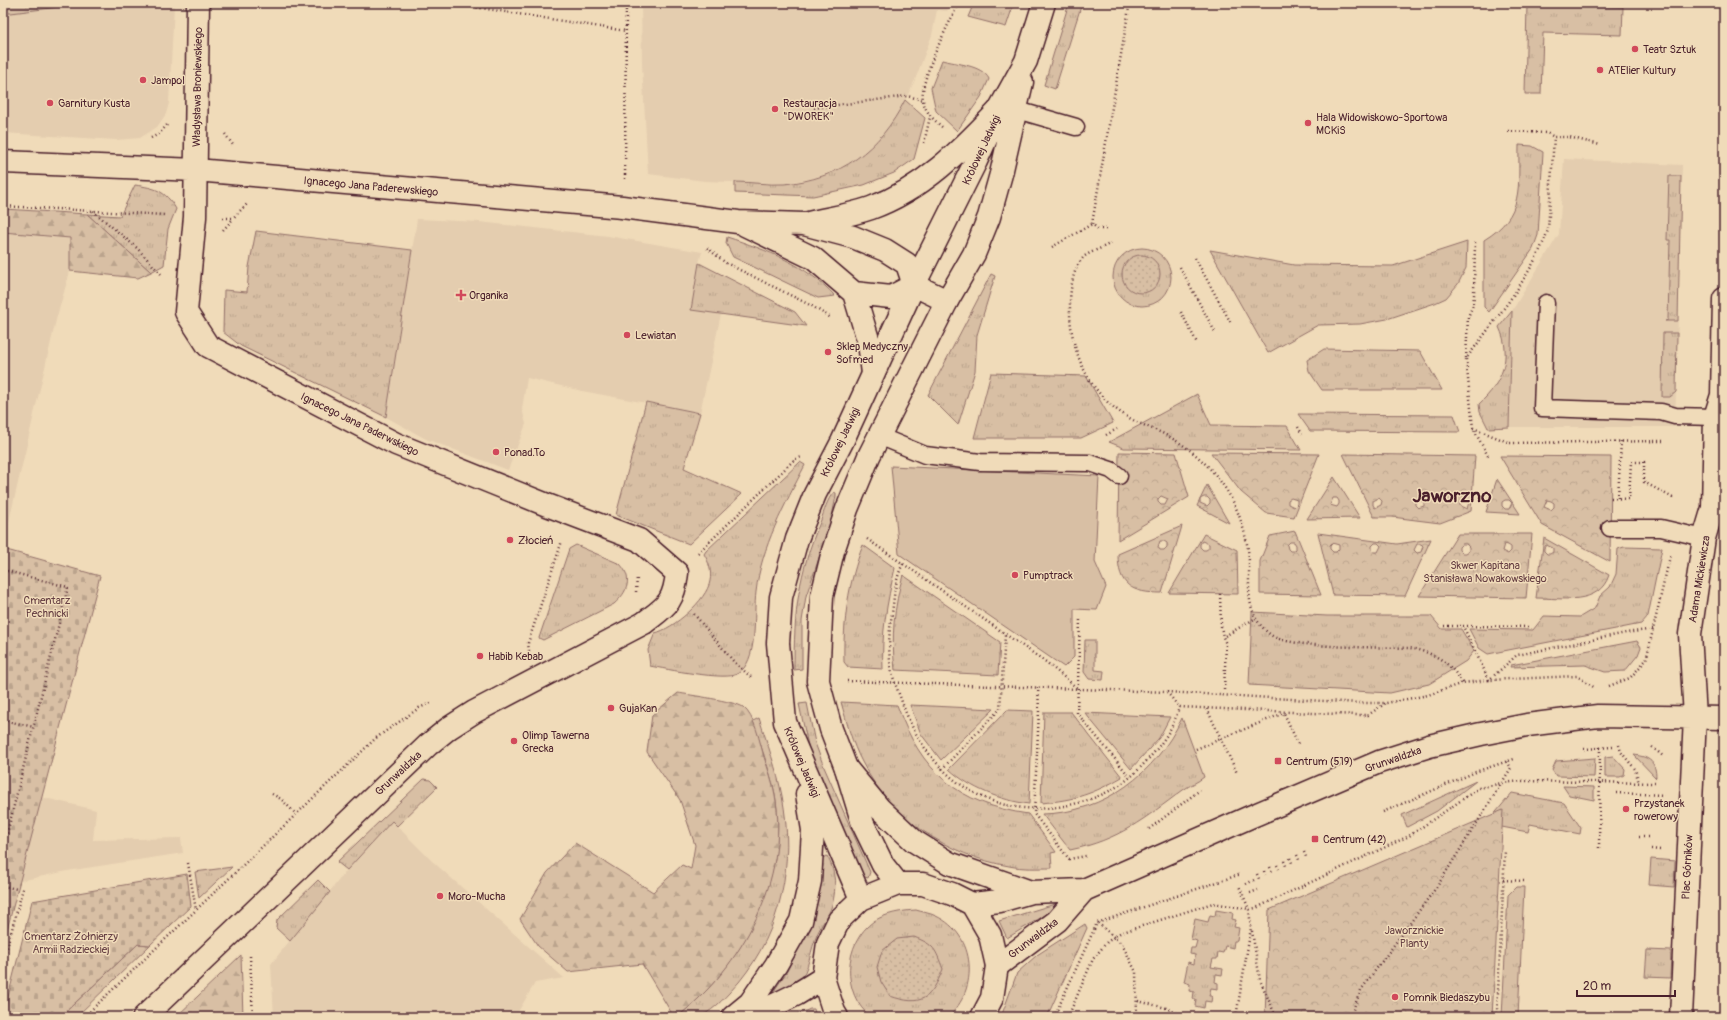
<svg xmlns="http://www.w3.org/2000/svg" width="1727" height="1020" font-family="Pangolin,sans-serif">
<style>
.built{fill:#e4cdaf}
.grass{fill:url(#grass-tufts);stroke:#916f68}
.forest{fill:url(#forest-firs);stroke:#916f68}
.cemetery{fill:url(#cemetery-stones);stroke:#916f68}
.park{fill:url(#park-crowns);stroke:#916f68;fill-rule:evenodd}
.garden{fill:url(#garden-dots);stroke:#916f68}
.pitch{fill:#d8bfa4;stroke:#916f68}
.lines{fill:none;stroke-linecap:round;stroke-linejoin:round}
.service-casing{stroke:#4a1f2b;stroke-width:19}
.minor-casing{stroke:#4a1f2b;stroke-width:25}
.tertiary-casing{stroke:#4a1f2b;stroke-width:25}
.path{stroke:#4a1f2b;stroke-width:2.5;stroke-dasharray:1 3;stroke-linecap:butt}
.service{stroke:#f0dbb9;stroke-width:16}
.minor{stroke:#f0dbb9;stroke-width:22}
.tertiary{stroke:#f0dbb9;stroke-width:22}
.poi-dot{fill:#d1495b;stroke:#f0dbb9;stroke-width:1.5}
.labels{text-anchor:middle;stroke-width:3;stroke-linejoin:round;paint-order:stroke}
.poi-label{font-size:11px;fill:#4a1f2b;stroke:#f0dbb9;text-anchor:start}
.street-label{font-size:11px;fill:#4a1f2b;stroke:#f0dbb9}
.park-label{font-size:11px;fill:#663f43;stroke:#f0dbb9}
.town-label{font-size:19px;font-weight:bold;fill:#4a1f2b;stroke:#f0dbb9}
</style>
<defs>
<pattern id="grass-tufts" width="24" height="20" patternUnits="userSpaceOnUse"><rect width="24" height="20" fill="#d8bfa4"/><path d="M3 7l-1-3M5 7V3M7 7l1-3M15 17l-1-3M17 17v-4M19 17l1-3" fill="none" stroke="#bba48d"/></pattern>
<pattern id="forest-firs" width="22" height="20" patternUnits="userSpaceOnUse"><rect width="22" height="20" fill="#d8bfa4"/><path d="M5 1l3.5 6h-7zM16 11l3.5 6h-7z" fill="#bba48d"/></pattern>
<pattern id="cemetery-stones" width="16" height="16" patternUnits="userSpaceOnUse"><rect width="16" height="16" fill="#d8bfa4"/><path d="M2 7V4a2 2 0 0 1 4 0v3zM10 15v-3a2 2 0 0 1 4 0v3z" fill="#bba48d"/></pattern>
<pattern id="park-crowns" width="20" height="18" patternUnits="userSpaceOnUse"><rect width="20" height="18" fill="#d8bfa4"/><path d="M2 6a3 3 0 1 1 6 0M12 15a3 3 0 1 1 6 0" fill="none" stroke="#bba48d"/></pattern>
<pattern id="garden-dots" width="8" height="8" patternUnits="userSpaceOnUse"><rect width="8" height="8" fill="#d8bfa4"/><path d="M2 2h.1M6 6h.1" fill="none" stroke="#bba48d" stroke-width="1.8" stroke-linecap="round"/></pattern>
</defs>
<rect width="100%" height="100%" fill="#f0dbb9"/>
<filter id="ink" filterUnits="userSpaceOnUse"><feTurbulence type="fractalNoise" baseFrequency=".025" numOctaves="2"/><feDisplacementMap in="SourceGraphic" scale="8" xChannelSelector="R" yChannelSelector="G"/><feConvolveMatrix kernelMatrix="1 2 1 2 8 2 1 2 1" color-interpolation-filters="sRGB"/></filter>
<g filter="url(#ink)">
<!-- built -->
<path class="built" d="M91,3H151L174,5L169,103L166,114L157,127L140,138L116,140L3,133V13Z
M641,3H951L947,11L937,10L932,35L915,80L895,121L875,145L850,164L815,178L783,184L705,181L648,174L642,64Z
M1564,159L1682,165L1675,427H1509L1512,311L1559,234Z
M417,219L479,222L608,236L702,252L699,263L721,314L700,413L582,391L527,378L522,409L526,424L508,470L426,439L386,417Z
M3,232L70,238V271L56,320L3,547Z
M41,797L96,810L93,840L181,838L183,853L67,871L20,881Z
M392,821L432,861L564,978L535,983L515,1017H274L271,964L347,870Z"/>
<!-- grass -->
<path class="grass" d="M3,3H91L11,13H3Z
M974,3H1014L1006,27L968,17Z
M1069,3H1082L1055,89L1044,85Z
M1527,4L1623,7L1622,35L1543,33L1541,94H1525Z
M942,60C957,64 982,65 989,79L981,97L957,131L936,111L931,88Z
M905,100L925,118L914,159L894,173L864,185L813,196L735,193V182C751,182 768,185 784,184C840,179 880,150 905,100Z
M1519,145L1532,146L1543,152L1538,235L1533,249L1489,312L1484,307V240C1525,215 1518,187 1519,145Z
M1669,176H1681L1678,321H1665L1668,320L1670,240H1667Z
M135,185C155,188 165,190 176,209L168,229L164,265L151,272L87,214L120,216Z
M256,231L412,250L386,417L241,346L223,332L224,290L247,292L249,267Z
M727,237C767,250 807,265 835,296L818,298L733,257L726,243Z
M1467,242L1466,268L1458,284L1446,298L1435,303L1387,319L1360,324L1318,325L1268,353L1210,250L1294,265L1393,266Z
M1113 277a29 29 0 1 1 58 0a29 29 0 1 1-58 0Z
M699,263L795,312L806,326L691,310Z
M991,274L995,276L977,335L975,371L958,425L928,395Z
M1512,311L1509,427L1488,428L1480,412L1479,404C1502,383 1513,357 1499,327Z
M1663,333H1677L1676,392L1670,397H1662Z
M1324,349L1420,351L1442,390H1322L1309,371L1307,360Z
M991,373L1086,376L1113,423L1081,438H974Z
M1197,394L1211,425L1287,426L1301,450L1124,448L1109,442Z
M646,402L700,413L684,468L742,494L689,544L616,515Z
M1298,414L1454,415L1460,432L1310,431Z
M800,462L805,465C785,505 761,547 756,592C753,615 759,662 737,674C726,681 665,669 650,666L648,650L655,633C673,629 707,600 710,581C712,572 709,562 704,554L706,551Z
M834,492L836,493V496L830,526L806,596L802,621V669L794,670C794,612 798,574 821,520C824,512 827,499 834,492Z
M576,545L620,564C633,578 628,592 614,604L543,640L539,638L569,549Z
M863,545L895,568C887,602 881,635 883,669L848,667L844,662C843,621 848,584 863,545Z
M1624,547L1662,548L1648,616L1641,624L1488,654L1479,648L1469,629L1533,630L1544,616L1580,617L1595,608L1600,596L1610,587L1616,574L1618,549Z
M903,575L1000,642L998,675L895,670C891,637 894,607 903,575Z
M1252,612L1327,616H1431L1442,629H1461L1474,651L1466,661L1429,684L1390,693L1249,685Z
M1085,640H1095V670L1104,671L1103,680L1089,679L1084,672Z
M1637,641L1641,647L1638,655L1625,671L1605,672L1585,665L1510,667L1511,665Z
M841,702L897,705C921,772 958,804 1028,814L1056,852L1051,853L1052,868C1038,868 1023,869 1009,866C949,856 890,818 862,762C852,743 847,723 841,702Z
M807,703L815,743L824,767L870,872L868,878L862,876L817,771L809,750L799,704Z
M910,705L994,709L941,760L921,734Z
M1007,710L1033,711L1029,804C1000,800 971,789 949,769Z
M1044,712H1071L1122,777C1093,794 1075,800 1041,803Z
M1085,713L1170,717L1159,738L1131,769Z
M759,718C767,743 777,770 782,796C795,861 782,930 739,982C728,994 716,1009 701,1016C695,1019 684,1017 677,1017C741,968 790,877 775,794C770,770 760,745 753,721Z
M1182,718L1204,777C1198,782 1190,785 1183,790C1144,819 1119,840 1070,850L1042,814C1105,813 1156,773 1182,718Z
M1634,755C1650,757 1656,762 1656,778Z
M1613,756L1625,769L1624,775L1620,777H1605V757Z
M1595,758L1594,777L1556,776L1552,770L1556,761Z
M424,779L430,780L437,787L397,826L392,821L347,870L337,862Z
M1476,781L1437,811L1407,827L1402,815Z
M1563,786L1594,787V800L1569,795Z
M1512,793L1564,803L1581,828L1580,834L1530,824L1528,832L1486,824Z
M827,856C837,873 837,895 829,913C824,922 818,930 815,940C809,956 808,977 793,987C788,991 778,992 772,994L787,971L804,936L822,858Z
M1651,859L1675,861L1674,887L1649,885Z
M232,867L199,898L195,872Z
M318,880L330,892L290,941L276,928L277,920Z
M1516,887H1524L1518,1017H1502L1508,895Z
M1055,904L1057,908L1007,938L999,921Z
M916,910C922,912 930,913 936,916C977,935 979,990 948,1017H871C841,994 843,943 874,921C887,913 901,911 916,910Z
M1216,910L1233,913L1232,919L1236,920L1234,927L1239,928L1237,941H1234L1233,948L1225,946L1223,953L1218,952L1217,959H1213L1211,967L1223,969L1222,975L1216,974L1215,982L1218,983V989L1211,988L1209,996H1212L1211,1002L1205,1001L1204,1008L1195,1006L1196,999H1193L1194,992L1189,991L1190,984L1184,982L1188,962L1194,964L1195,955L1190,954L1191,948H1195L1197,941L1191,939L1195,919L1208,922L1210,915L1215,916Z
M1085,924L1087,928L1047,1017H1001L1017,973L1037,955Z
M138,944L150,945L76,1017H60Z
M1647,950L1671,951L1670,978L1645,977Z
M810,1009H814L815,1013L814,1017H792Z"/>
<!-- forest -->
<path class="forest" d="M3,209L87,214L151,272L138,278L70,271V238L3,232Z
M678,693C690,695 734,701 743,707C755,716 760,743 764,757C768,769 773,782 775,795C790,879 742,967 677,1017H674L642,964L568,972L538,946L520,919L547,873L575,843L653,892L682,865L691,869L695,845L680,800L647,752L652,715Z
M241,955L243,1017H176Z"/>
<!-- cemetery -->
<path class="cemetery" d="M3,549L100,576L3,945Z
M187,874L191,906L150,945L138,944L60,1017H3L32,901Z"/>
<!-- park -->
<path class="park" d="M1119,452L1176,453L1189,497L1118,540ZM1161,496L1168,499L1165,505H1161L1158,502V499Z
M1211,453L1319,454L1294,517L1266,513L1241,492ZM1291,498L1297,500V504L1294,507L1288,504V500Z
M1343,454L1475,456L1471,511L1440,523L1392,517H1374ZM1379,498L1382,501L1381,505L1375,508L1373,505V501ZM1417,499L1424,502V506L1418,508L1415,505V502ZM1463,499L1469,502L1467,509L1460,506V502Z
M1500,456L1611,457L1610,562L1542,525ZM1547,500L1551,501L1554,503V507L1551,510L1544,507Z
M1334,477L1360,518L1307,519ZM1333,498H1337L1339,501V504L1337,507L1330,505Z
M1497,479L1520,514L1486,512ZM1505,500H1509L1512,503L1509,509H1505L1502,506V502Z
M1207,485L1229,523L1197,506ZM1204,497H1207L1210,500V503L1207,506L1200,503V499Z
M1182,526L1162,593C1132,593 1118,586 1118,554ZM1160,541H1164L1167,543V547L1164,550H1160L1158,547Z
M1295,531L1321,595L1260,594V561L1270,536ZM1290,542H1294L1296,545V549L1294,551H1290L1288,549L1287,545Z
M1318,533L1397,544L1431,539L1405,596L1333,595ZM1332,543L1339,545V549L1336,552H1333L1330,549V545ZM1375,543H1378L1381,546L1378,552H1374L1372,550V546ZM1417,544H1421L1423,546L1421,552L1417,553L1414,550Z
M1204,534L1237,550L1238,594L1169,593ZM1202,541L1209,544V548L1206,550H1203L1200,547V544Z
M1458,534H1532L1526,598L1419,596ZM1462,544H1466L1469,547V551L1466,553H1462L1459,550V547ZM1504,544L1508,545L1511,547V551L1508,554L1502,551Z
M1544,538L1609,575C1599,606 1562,598 1536,598ZM1546,545L1553,548V552L1550,554H1547L1544,551V548Z
M1503,810L1492,1017H1265L1269,910Z"/>
<!-- garden -->
<path class="garden" d="M1122 274a19 19 0 1 1 38 0a19 19 0 1 1-38 0Z
M914,937C935,945 935,949 943,969C931,999 922,1007 890,996L881,982L877,967L882,951L897,939Z"/>
<!-- pitch -->
<path class="pitch" d="M891,466L1099,476L1095,562L1106,587L1097,610L1074,609V657L1064,667L899,554Z"/>
<g class="lines">
<defs>
<path id="service" d="M1017,110L1076,127
M1546,303L1542,408L1661,412L1675,416L1715,417
M879,436L925,455L980,462L1090,463L1111,470L1119,476
M1610,528H1661L1704,538"/>
<path id="minor" d="M3,162L196,170L622,207L738,222L804,224L853,237L885,250L907,264L914,285L947,301
M809,223C830,218 851,215 871,208C923,189 960,151 997,112
M745,225L813,258L854,293L869,343L873,373
M854,293L891,297L914,285
M846,768L879,808L914,841L949,863L1031,892
M972,904L1000,901L1031,892L1084,890L1250,817L1379,762L1429,746L1481,734L1527,725L1598,716L1724,718
M997,966L1057,921L1084,890
M144,1017L428,745L449,728L474,712L644,623C666,606 674,603 677,573L639,540L547,505L396,444L208,346L186,312L195,217L198,3
M1681,1017L1695,717L1690,634L1704,538L1713,508L1715,417L1722,395L1724,299"/>
<path id="tertiary" d="M898,884L883,865L863,824L846,768L831,729L818,681L822,596L833,551L847,509L869,456L947,301L974,254L989,217L1001,174L1022,82
M861,899L785,722L778,643L781,597L797,539L815,494L842,442L914,285L976,161L1000,108L1026,61L1044,3
M733,1017L750,1003L776,965L801,921L810,881L813,830L807,794
M750,1017L797,994L823,978
M837,1017L834,1012L823,978L828,943L839,920L861,899L898,884H923L952,894L972,904L990,935L997,966L992,998L982,1017"/>
</defs>
<!-- service casing -->
<use href="#service" class="service-casing"/>
<!-- minor casing -->
<use href="#minor" class="minor-casing"/>
<!-- tertiary casing -->
<use href="#tertiary" class="tertiary-casing"/>
<!-- path -->
<path class="path" d="M449,3L626,31
M814,108L907,96L923,100
M942,127C934,120 925,112 923,100C919,80 949,23 959,3
M1508,131L1547,133L1554,137
M225,134L233,145
M151,138L159,134L167,125
M924,143L930,117
M625,179L626,3
M3,206L166,215
M93,211L137,248L161,274
M223,218H233L248,203
M1106,229H1098L1092,224L1129,8L1132,3
M223,230L233,219
M1111,243C1103,248 1092,251 1085,256C1072,267 1070,292 1070,307C1069,348 1088,392 1123,414C1136,423 1152,428 1166,435C1189,447 1210,465 1225,488C1236,504 1243,524 1247,544C1254,578 1238,610 1271,635C1289,649 1383,647 1410,648C1437,654 1448,661 1463,683
M1052,247L1092,224
M707,248L726,263L812,306L831,318
M1195,258L1231,323
M1180,267L1215,332
M1181,312L1197,343
M1466,358L1468,317L1473,305L1474,296L1475,242
M1298,427L1302,434
M1473,428L1510,443L1663,441
M1106,435L1117,429
M1488,456L1473,428L1466,359C1494,321 1533,275 1548,230L1554,137H1569L1600,145
M1611,498L1629,499L1631,462H1644V482L1673,498
M1618,498L1621,441
M867,539L1046,662L1077,688
M698,553L795,459L802,457
M903,564C895,579 894,597 892,614C889,631 888,650 891,668C893,680 899,693 903,705C928,775 988,820 1064,806C1091,801 1116,791 1136,772C1154,754 1173,732 1179,707
M3,570L68,587L3,850
M636,592L637,577
M1220,594L1221,626L1223,637
M694,614L734,662L752,678
M1080,620L1077,713L1130,777
M1444,626H1463
M1532,627L1463,626L1489,680L1517,655L1626,633L1654,629
M529,651L528,643L562,541
M847,681L1167,692L1360,703H1386L1428,695L1463,683L1489,680L1577,676L1595,688
M1609,686L1630,678L1646,660L1670,556
M1038,687L1039,711L1034,814L1069,859L1086,856
M1224,690L1226,644L1223,637L1256,618
M1167,692L1179,707L1358,715H1368L1386,703
M1207,709L1237,773
M3,720L34,727
M1619,745L1621,752L1635,769L1639,783
M1652,747L1663,756
M1196,749L1284,713L1299,746
M1584,749L1613,747
M942,769L1000,709L1005,635
M1616,793L1664,795
M272,794L281,799L296,814
M1383,812L1478,771L1514,759
M1149,829L1200,790
M1639,837H1651
M1599,848L1600,747
M1651,849L1661,850
M1304,852L1306,857
M1297,855L1299,860
M1290,858L1292,863
M1284,861L1286,866
M188,863L196,910
M1277,865L1279,869
M1270,867L1272,872
M1264,871L1265,875
M1257,874L1259,879
M1503,880L1524,881
M1246,884L1254,880
M3,886L17,889
M1250,893L1258,890
M1098,923L1122,944L1136,972L1137,1017
M1252,931L1260,980L1276,1017
M250,956L253,1017
M3,963L23,888
M1138,1001L1166,1008L1185,1017
M84,1017L376,738L419,708L433,702
M1054,1017L1097,923L1241,874
M1068,1017L1093,959L1107,942L1120,933L1213,903L1249,909L1256,908L1409,836L1479,788L1502,783L1522,781L1655,783
M1236,1017L1251,928L1249,909L1239,886
M1350,1017L1361,990L1438,885L1511,768L1507,761
M1495,1017L1497,1012L1505,850"/>
<!-- service -->
<use href="#service" class="service"/>
<!-- minor -->
<use href="#minor" class="minor"/>
<!-- tertiary -->
<use href="#tertiary" class="tertiary"/>
</g>
</g>
<!-- markers -->
<g class="poi-dot">
<circle cx="1635" cy="49" r="4"/>
<circle cx="1600" cy="70" r="4"/>
<circle cx="143" cy="80" r="4"/>
<circle cx="50" cy="103" r="4"/>
<circle cx="775" cy="109" r="4"/>
<circle cx="1308" cy="123" r="4"/>
<path d="M459 289h4v4h4v4h-4v4h-4v-4h-4v-4h4z"/>
<circle cx="627" cy="335" r="4"/>
<circle cx="828" cy="352" r="4"/>
<circle cx="496" cy="452" r="4"/>
<circle cx="510" cy="540" r="4"/>
<circle cx="1015" cy="575" r="4"/>
<circle cx="480" cy="656" r="4"/>
<circle cx="611" cy="708" r="4"/>
<circle cx="514" cy="741" r="4"/>
<rect x="1274" y="757" width="8" height="8" rx="2"/>
<circle cx="1626" cy="809" r="4"/>
<rect x="1311" y="835" width="8" height="8" rx="2"/>
<circle cx="440" cy="896" r="4"/>
<circle cx="1395" cy="997" r="4"/>
</g>
<g class="labels">
<!-- poi labels -->
<g class="poi-label">
<text x="1643" y="53">Teatr Sztuk</text>
<text x="1608" y="74">ATElier Kultury</text>
<text x="151" y="84">Jampol</text>
<text x="58" y="107">Garnitury Kusta</text>
<text x="783" y="107">Restauracja<tspan x="783" dy="13">"DWOREK"</tspan></text>
<text x="1316" y="121">Hala Widowiskowo-Sportowa<tspan x="1316" dy="13">MCKiS</tspan></text>
<text x="469" y="299">Organika</text>
<text x="635" y="339">Lewiatan</text>
<text x="836" y="350">Sklep Medyczny<tspan x="836" dy="13">Sofmed</tspan></text>
<text x="504" y="456">Ponad.To</text>
<text x="518" y="544">Złocień</text>
<text x="1023" y="579">Pumptrack</text>
<text x="488" y="660">Habib Kebab</text>
<text x="619" y="712">GujaKan</text>
<text x="522" y="739">Olimp Tawerna<tspan x="522" dy="13">Grecka</tspan></text>
<text x="1286" y="765">Centrum (519)</text>
<text x="1634" y="807">Przystanek<tspan x="1634" dy="13">rowerowy</tspan></text>
<text x="1323" y="843">Centrum (42)</text>
<text x="448" y="900">Moro-Mucha</text>
<text x="1403" y="1001">Pomnik Biedaszybu</text>
</g>
<!-- street labels -->
<g class="street-label">
<text transform="translate(197 87) rotate(-89)" y="4">Władysława Broniewskiego</text>
<text transform="translate(981 150) rotate(-65)" y="4">Królowej Jadwigi</text>
<text transform="translate(371 186) rotate(5)" y="4">Ignacego Jana Paderewskiego</text>
<text transform="translate(360 424) rotate(26)" y="4">Ignacego Jana Paderwskiego</text>
<text transform="translate(840 442) rotate(-64)" y="4">Królowej Jadwigi</text>
<text transform="translate(1699 579) rotate(-81)" y="4">Adama Mickiewicza</text>
<text transform="translate(1393 759) rotate(-19)" y="4">Grunwaldzka</text>
<text transform="translate(802 762) rotate(67)" y="4">Królowej Jadwigi</text>
<text transform="translate(398 773) rotate(-43)" y="4">Grunwaldzka</text>
<text transform="translate(1687 867) rotate(-87)" y="4">Plac Górników</text>
<text transform="translate(1033 938) rotate(-37)" y="4">Grunwaldzka</text>
</g>
<!-- park labels -->
<g class="park-label">
<text x="1485" y="569">Skwer Kapitana<tspan x="1485" dy="13">Stanisława Nowakowskiego</tspan></text>
<text x="47" y="604">Cmentarz<tspan x="47" dy="13">Pechnicki</tspan></text>
<text x="1414" y="934">Jaworznickie<tspan x="1414" dy="13">Planty</tspan></text>
<text x="71" y="940">Cmentarz Żołnierzy<tspan x="71" dy="13">Armii Radzieckiej</tspan></text>
</g>
<!-- town labels -->
<g class="town-label">
<text x="1452" y="502">Jaworzno</text>
</g>
</g>
<!-- margin -->
<rect width="1727" height="1020" fill="none" stroke="#f0dbb9" stroke-width="16"/>
<rect x="8" y="8" width="1711" height="1004" fill="none" stroke="#4a1f2b" stroke-width="1.5" filter="url(#ink)"/>
<!-- scale -->
<path d="M1577 990v6h98v-6" fill="none" stroke="#4a1f2b" stroke-width="2"/>
<text x="1583" y="990" font-size="12" fill="#4a1f2b" stroke="#f0dbb9" stroke-width="3" paint-order="stroke">20 m</text>
</svg>
